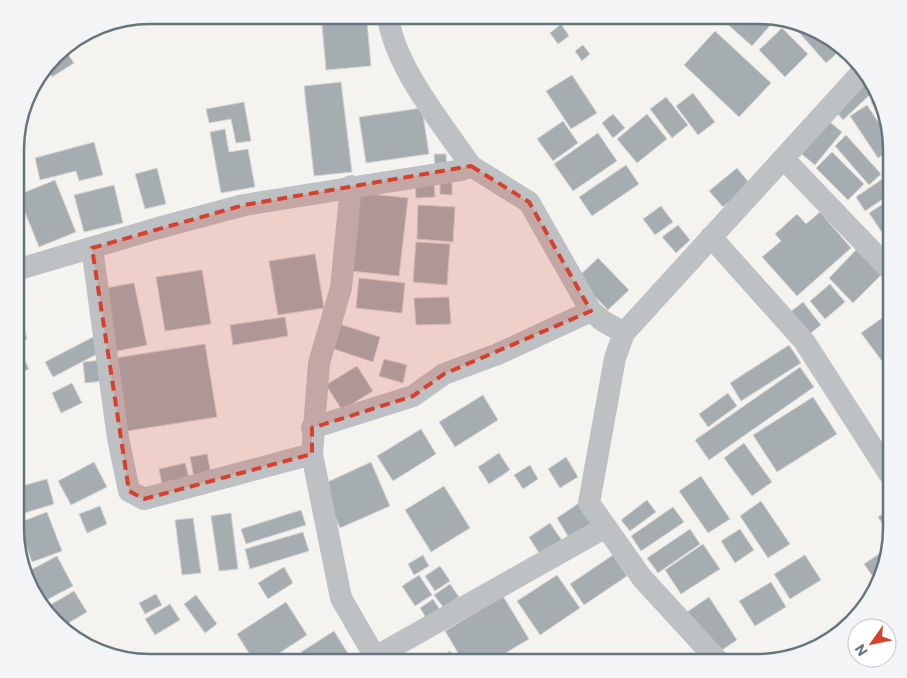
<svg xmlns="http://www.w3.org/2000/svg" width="907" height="678" font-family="Commissioner,sans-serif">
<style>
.building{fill:#a5adb0;stroke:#d5d4d3}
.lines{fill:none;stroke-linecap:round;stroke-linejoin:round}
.minor{stroke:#bdc1c4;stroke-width:22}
.marked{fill:#d6402d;fill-opacity:0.2;stroke:#d6402d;stroke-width:4;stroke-dasharray:10 6;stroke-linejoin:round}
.rim{fill:none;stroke:#65767f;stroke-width:2.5}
</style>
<rect width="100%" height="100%" fill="#f4f3f0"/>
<!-- building -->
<path class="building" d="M305,15H325L309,23Z
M640,15H659L646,24Z
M731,15H766L775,20L752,46L725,22Z
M789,21L808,25L844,47L826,63Z
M367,22L371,66L326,70L322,25Z
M561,24L569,36L558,44L550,33Z
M782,28L808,54L785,77L759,50Z
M715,31L771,83L739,117L684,65Z
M583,45L590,54L582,61L575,51Z
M63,47L74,63L52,77L46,67Z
M572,75L597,113L571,129L546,91Z
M866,80L875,90L843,120L834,109Z
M341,82L352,172L314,176L304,86Z
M693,93L715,122L698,135L676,106Z
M880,96L886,126L871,102Z
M666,97L688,125L672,138L650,109Z
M244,102L251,141L236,143L231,119L209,123L206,109Z
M867,105L890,140L892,149L878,158L850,116Z
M422,108L429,154L366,163L359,117Z
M613,114L625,128L613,138L602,123Z
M647,114L667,139L637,163L617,139Z
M826,119L842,132L815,165L799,152Z
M563,121L578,143L553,161L537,139Z
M225,129L229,152L248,149L255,187L221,193L210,132Z
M598,133L617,161L573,191L554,164Z
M846,135L881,174L869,185L835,146Z
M94,142L103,175L79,181L76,171L40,180L35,158Z
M832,152L864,184L848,200L816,168Z
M434,154H446L447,169H435Z
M626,165L639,184L592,216L579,197Z
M157,168L166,204L145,209L135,174Z
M737,168L750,184L723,207L709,191Z
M888,175L892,181V193L865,211L856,197Z
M415,179H434L435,197L416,198Z
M55,180L76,232L39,247L18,195Z
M440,180H452V195L440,194Z
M114,185L123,223L84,232L74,195Z
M360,193L408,198L399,276L351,271Z
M892,198V237L887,240L869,213Z
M418,205L455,207L453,242L417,239Z
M661,206L673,222L655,235L643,219Z
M820,212L851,248L797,296L762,257L781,241L775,234L797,214L806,224Z
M678,225L690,240L676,253L662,237Z
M416,242L450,244L447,285L413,282Z
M856,250L881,275L853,303L829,278Z
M315,254L324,308L278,315L269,261Z
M598,258L629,290L608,310L577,278Z
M202,270L211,324L165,331L156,277Z
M359,278L405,283L402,313L356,308Z
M134,283L147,345L113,352L101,289Z
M830,284L845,302L825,319L810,301Z
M16,293L27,339L16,342Z
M449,297L451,324L416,325L414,298Z
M803,302L821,325L808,335L789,313Z
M892,311V366L888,369L861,333Z
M285,317L288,336L233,345L230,325Z
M336,323L380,337L373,362L328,347Z
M93,337L101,352L53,377L45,362Z
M205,344L217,417L127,431L115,358Z
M789,345L801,363L741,401L730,383Z
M19,349L29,369L16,375V351Z
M384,359L407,365L403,383L379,376Z
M102,360L104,381L85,383L83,362Z
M357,366L373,391L342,410L326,385Z
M800,367L814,387L709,460L695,440Z
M72,383L82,403L61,413L52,393Z
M728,393L737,406L708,427L699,414Z
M483,395L498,420L455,447L439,422Z
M813,397L837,434L777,472L753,435Z
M421,429L436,454L393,481L377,456Z
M744,443L772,482L752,496L724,458Z
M499,453L510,470L489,484L478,467Z
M207,454L211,474L194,477L190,457Z
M566,457L578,477L560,488L548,469Z
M94,462L107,487L71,505L58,481Z
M371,462L390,506L340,528L321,485Z
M185,463L189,478L162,484L159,469Z
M530,465L538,479L523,489L514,475Z
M701,476L730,519L708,533L679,491Z
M47,479L54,504L15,516V488Z
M444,486L470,528L431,552L405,510Z
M647,500L656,512L630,531L621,520Z
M761,501L790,544L768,558L740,516Z
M579,503L594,526L571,541L557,518Z
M100,506L107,524L87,533L79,514Z
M673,507L684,522L641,551L631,536Z
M892,508V538L878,517Z
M301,510L306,525L246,544L241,529Z
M47,512L62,551L32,562L18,523Z
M231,513L238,569L219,571L211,516Z
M193,518L201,573L182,575L175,520Z
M550,523L563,542L541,556L529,537Z
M690,529L700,544L658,573L647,558Z
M740,529L754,550L735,563L721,541Z
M303,532L309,551L250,569L245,549Z
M703,544L720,569L681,594L665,570Z
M885,550L888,554L882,577L876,581L864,564Z
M423,555L429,566L414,575L408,564Z
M613,555L627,576L584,605L570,584Z
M805,555L821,580L790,599L774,574Z
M57,556L73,586L41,603L25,573Z
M440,566L450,581L435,591L425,576Z
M284,567L293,583L268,599L258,583Z
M419,575L432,595L415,606L402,586Z
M557,575L580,608L540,635L517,601Z
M771,582L786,607L755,626L739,601Z
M450,584L459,597L443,607L434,595Z
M74,591L87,612L60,628L45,608Z
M156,594L162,605L145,614L139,603Z
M196,595L217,624L205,633L184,604Z
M503,596L529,639L489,663H464L445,631Z
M709,597L737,640L716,654L687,612Z
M433,599L440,610L427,619L420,608Z
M286,602L307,635L264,663H255L237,634Z
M170,604L180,620L155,635L145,619Z
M334,631L354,663H307L301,652Z
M450,651L458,663H431Z
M294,653L301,663H279Z
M182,656L187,663H173Z"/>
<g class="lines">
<!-- minor -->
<path class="minor" d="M388,15C393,65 443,125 471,166
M784,159L892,272
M351,186L341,288L319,363L312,454L341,598L375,657
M711,237L804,341L892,478
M92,248L118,438L129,491L144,499L312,454
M16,270L158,228L244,205L462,170L471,166L529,202L591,311L603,321L624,333L615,358L589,503L642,578L720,663
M624,333L863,71
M312,428L413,396L444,374L498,354L591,311
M368,663L375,657L606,527"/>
</g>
<!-- marked area -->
<path class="marked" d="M471,166L529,202L591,311L444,374L413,396L312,428V454L144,499L129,491L92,248L244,205Z"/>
<!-- crop -->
<path d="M0 0H907V678H0ZM150 24H757A126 126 0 0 1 883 150V528A126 126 0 0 1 757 654H150A126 126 0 0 1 24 528V150A126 126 0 0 1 150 24Z" fill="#f3f4f5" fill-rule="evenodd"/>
<path class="rim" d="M150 24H757A126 126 0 0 1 883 150V528A126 126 0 0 1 757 654H150A126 126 0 0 1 24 528V150A126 126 0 0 1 150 24Z"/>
<!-- north arrow -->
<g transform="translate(872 643) rotate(237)"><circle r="24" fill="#ffffff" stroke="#c1c8cc"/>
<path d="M0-4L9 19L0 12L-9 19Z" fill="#d6402d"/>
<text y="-8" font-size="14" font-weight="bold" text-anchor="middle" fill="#65767f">N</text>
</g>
</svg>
